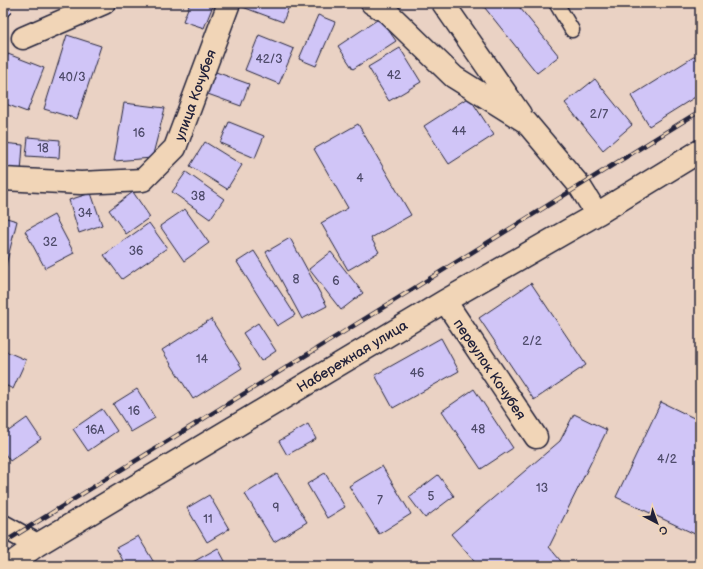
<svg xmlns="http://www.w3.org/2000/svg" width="703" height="569" font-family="'Balsamiq Sans',sans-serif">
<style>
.building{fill:#d0c5f7;stroke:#22223b}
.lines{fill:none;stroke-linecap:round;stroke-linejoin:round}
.lane-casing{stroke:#22223b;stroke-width:17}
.street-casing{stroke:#22223b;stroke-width:25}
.lane{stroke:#f1d5b7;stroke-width:14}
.street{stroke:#f1d5b7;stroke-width:22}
.rail-casing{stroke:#22223b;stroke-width:4.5}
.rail{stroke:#f1d5b7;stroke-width:3;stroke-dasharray:9;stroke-linecap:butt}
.labels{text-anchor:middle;stroke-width:4;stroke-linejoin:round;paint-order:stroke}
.number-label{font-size:12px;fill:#4e4b6a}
.street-label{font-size:14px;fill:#22223b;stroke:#f1d5b7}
</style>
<rect width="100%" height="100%" fill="#ead2c4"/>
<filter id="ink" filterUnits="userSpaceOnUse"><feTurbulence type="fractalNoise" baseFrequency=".025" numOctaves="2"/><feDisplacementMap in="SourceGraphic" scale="8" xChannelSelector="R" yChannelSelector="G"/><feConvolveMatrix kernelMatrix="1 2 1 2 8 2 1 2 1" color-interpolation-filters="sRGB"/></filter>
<g filter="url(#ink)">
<!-- building -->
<path class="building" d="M3,3L12,12L3,21Z
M190,3H214L204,28L183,21Z
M241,3H290L283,22L240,6Z
M481,3H516L559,56L537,73Z
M318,15L335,22L316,66L299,59Z
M380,18L396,41L353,69L338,46Z
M67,35L101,46L77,119L44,109Z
M259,35L294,49L279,84L245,70Z
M400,48L421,82L389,101L368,67Z
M700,53V94L649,126L631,96Z
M8,54L44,68L27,112L3,103V66Z
M213,71L249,84L241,106L205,93Z
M595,79L632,125L603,150L565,103Z
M469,97L494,135L449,164L424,126Z
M124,103L165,108L152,158L114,161Z
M229,122L264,136L255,158L220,143Z
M358,124L411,215L371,238L379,252L348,270L321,223L348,208L314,149Z
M28,137L60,140L59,158L26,156Z
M205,142L242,165L227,189L190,166Z
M3,143L23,145L21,172L3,170Z
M186,172L224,199L210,219L172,192Z
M133,192L150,217L126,234L109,210Z
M91,193L102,225L79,233L69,200Z
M185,209L209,243L184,261L160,226Z
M54,215L74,253L45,268L25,231Z
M3,217L17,221L5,269L3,268Z
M149,223L167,248L122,279L104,255Z
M290,238L327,306L302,319L266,252Z
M254,251L295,315L277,326L237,262Z
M331,252L363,293L341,310L309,269Z
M531,283L586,365L534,400L479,318Z
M211,319L242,368L193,399L162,350Z
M258,323L276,351L261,361L243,333Z
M441,338L459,371L393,408L375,375Z
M3,350L26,360L13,389L3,384Z
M137,389L155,418L131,432L113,404Z
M474,389L513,448L481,469L442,411Z
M661,402L700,421V528L697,535L616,497Z
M102,409L117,431L88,451L73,429Z
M574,414L607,430L549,547L565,566H478L451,534L560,441Z
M27,418L41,439L10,461L3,451V435Z
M308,424L316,439L287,455L279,441Z
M382,466L411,514L379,534L349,486Z
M325,473L345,507L327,518L307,484Z
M277,474L307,522L274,542L245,494Z
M438,475L454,496L425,518L409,497Z
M209,495L229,529L207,542L187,508Z
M138,536L156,566H126L116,548Z
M218,548L226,563L222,566H196L193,562Z
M329,562L331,566H323Z"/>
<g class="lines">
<defs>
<path id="lane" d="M556,3L572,30"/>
<path id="street" d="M372,3L387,12L454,77L526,122L579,185L597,214
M443,3L520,114
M23,38L104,3
M3,179L81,183L143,180L175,148L229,3
M445,301L536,437
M3,526L37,545
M8,566L37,545L445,301L597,214L700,151"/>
</defs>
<!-- lane casing -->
<use href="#lane" class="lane-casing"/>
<!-- street casing -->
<use href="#street" class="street-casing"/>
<!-- lane -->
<use href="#lane" class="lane"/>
<!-- street -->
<use href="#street" class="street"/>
<defs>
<path id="rail" d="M3,543L700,111"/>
</defs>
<!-- rail casing -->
<use href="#rail" class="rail-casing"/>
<!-- rail -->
<use href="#rail" class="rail"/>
</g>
</g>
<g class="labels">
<!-- number labels -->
<g class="number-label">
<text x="269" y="63">42/3</text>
<text x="394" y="79">42</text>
<text x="72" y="81">40/3</text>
<text x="599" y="118">2/7</text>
<text x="459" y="135">44</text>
<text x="139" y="137">16</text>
<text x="43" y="152">18</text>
<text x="360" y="182">4</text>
<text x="198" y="200">38</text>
<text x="85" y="217">34</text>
<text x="50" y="246">32</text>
<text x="136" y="255">36</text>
<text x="296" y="283">8</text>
<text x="336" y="285">6</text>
<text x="532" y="345">2/2</text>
<text x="202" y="363">14</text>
<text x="417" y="377">46</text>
<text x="134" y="415">16</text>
<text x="478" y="433">48</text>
<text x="95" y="434">16А</text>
<text x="667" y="463">4/2</text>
<text x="542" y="492">13</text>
<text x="431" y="500">5</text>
<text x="380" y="504">7</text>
<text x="276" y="512">9</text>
<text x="208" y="523">11</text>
</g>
<!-- street labels -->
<g class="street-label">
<text transform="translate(195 95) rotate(-70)" y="5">улица Кочубея</text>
<text transform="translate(352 356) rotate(-31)" y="5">Набережная улица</text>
<text transform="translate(490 369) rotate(56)" y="5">переулок Кочубея</text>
</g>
</g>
<!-- margin -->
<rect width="703" height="569" fill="none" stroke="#f1d5b7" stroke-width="16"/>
<rect x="8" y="8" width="687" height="553" fill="none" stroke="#22223b" stroke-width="1.5" filter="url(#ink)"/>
<!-- north arrow -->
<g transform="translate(657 523) rotate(139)" stroke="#f1d5b7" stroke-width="3" paint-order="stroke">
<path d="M0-3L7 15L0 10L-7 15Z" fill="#22223b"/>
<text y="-6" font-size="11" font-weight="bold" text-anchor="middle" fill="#22223b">С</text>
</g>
</svg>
